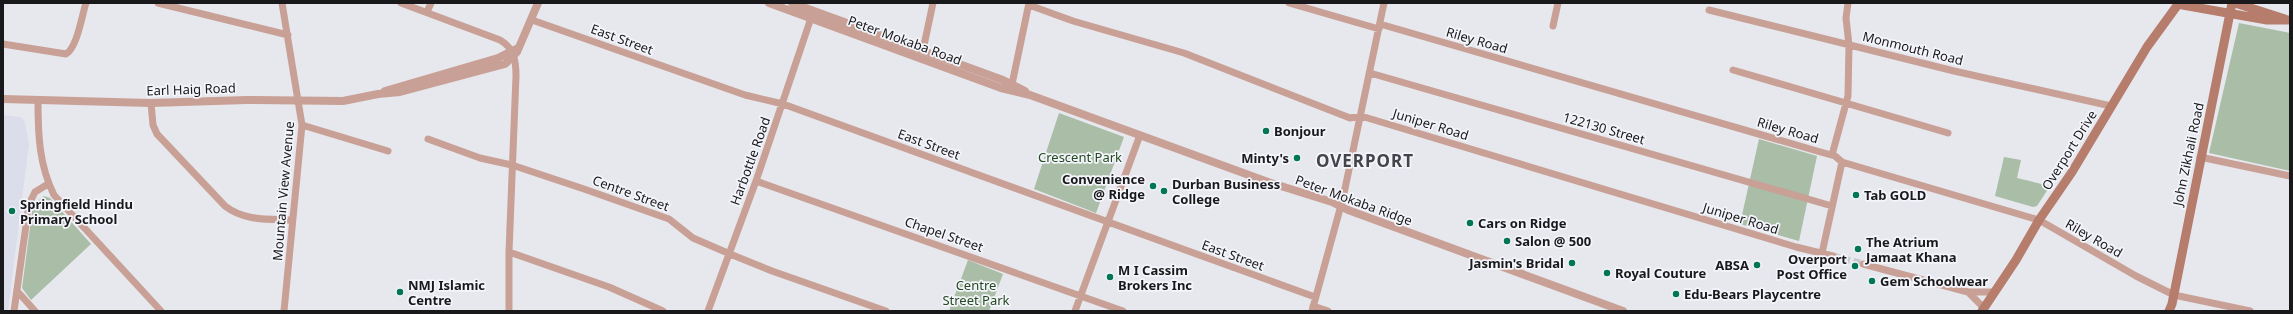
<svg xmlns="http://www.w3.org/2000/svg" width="2293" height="314" font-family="'Noto Sans',sans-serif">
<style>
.built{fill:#dbddeb}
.green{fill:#a9bda7}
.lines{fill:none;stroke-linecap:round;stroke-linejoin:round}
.minor-tunnel{stroke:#c7c9ce;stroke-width:7;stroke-dasharray:7 3.5;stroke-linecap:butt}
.minor{stroke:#c9a095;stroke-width:7}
.tertiary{stroke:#c9a095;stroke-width:8}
.secondary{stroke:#b67c6c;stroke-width:9}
.poi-dot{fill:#007652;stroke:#f4f5fb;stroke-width:1.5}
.labels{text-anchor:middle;stroke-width:3.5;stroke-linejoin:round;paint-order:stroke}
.street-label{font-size:13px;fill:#19191b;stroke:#f4f5fb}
.poi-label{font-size:13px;font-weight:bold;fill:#19191b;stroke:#f4f5fb;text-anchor:start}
.park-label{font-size:13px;fill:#22491f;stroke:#f4f5fb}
.district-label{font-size:17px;font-weight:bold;letter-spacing:1px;fill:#434449;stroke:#f4f5fb}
</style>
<rect width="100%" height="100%" fill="#e6e8ee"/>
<!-- built -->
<path class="built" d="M3,115L21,117L25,122L29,144L8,311H3Z"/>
<!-- green -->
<path class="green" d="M2239,23L2290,33V171L2209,153Z
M1059,113L1124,137L1096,213L1034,189Z
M1759,139L1817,156L1799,241L1740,224Z
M2004,157L2021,160L2017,178L2050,186L2037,206L2033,207L1995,196Z
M44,196L50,198L91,244L31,300L22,288L33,205Z
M968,260L1003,274L989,311H949Z"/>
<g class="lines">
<!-- minor-tunnel -->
<path class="minor-tunnel" d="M1833,256L1863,264"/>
<!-- minor -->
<path class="minor" d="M158,3L288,35
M282,3L302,125L284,311
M401,3L500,40C514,48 516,61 516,76L509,252V311
M1289,3L1379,29
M1029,5L1073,21L1184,53L1350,118L1361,116L1796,247L1833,256
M1709,10L1954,71L2111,106
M427,12L431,3
M532,20L745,95L783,104L1315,297
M1380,24L1817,151L1835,156L1842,162L2039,220L2136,276L2174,295L2250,311
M1553,26L1558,3
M3,44L66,54C77,48 82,15 86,3
M923,50L933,3
M1733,70L1948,133
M1370,73L1832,206
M1011,89L1029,3
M38,101C38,134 39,165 54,195L161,311
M151,103L153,125L157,134L225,206C244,221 268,219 292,220
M302,125L388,151
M428,139L480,158L512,165L584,189L669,219L693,238L730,254L772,271L886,311
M1832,155L1848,96L1849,45L1846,18L1848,3
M2200,157L2290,176
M756,181L1123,311
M509,252L609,287L663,311
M1822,253L1842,162
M1863,264L1968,292H1994
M17,291L35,311
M1968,292L1984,308
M1313,306L1328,311
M14,311L29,204L35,192L48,184
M708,311L756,181L811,18
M1075,311L1140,135
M1312,311L1343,198L1384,3"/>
<!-- tertiary -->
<path class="tertiary" d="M769,3L1001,88L1030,95L1268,182L1332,202L1348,210L1623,311
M792,3L1003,80L1025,91
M385,91L498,58L518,48
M3,99L151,103L247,100L343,101L378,94L400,92L505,64L517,52L538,3"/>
<!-- secondary -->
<path class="secondary" d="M2235,3L2285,19
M2177,4L2267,20H2288
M1982,311L2016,260L2039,220L2072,172L2147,47L2179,3
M2169,311L2172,304L2232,3"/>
</g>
<!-- markers -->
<g class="poi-dot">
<circle cx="1266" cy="131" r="4"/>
<circle cx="1297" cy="158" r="4"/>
<circle cx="1153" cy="186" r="4"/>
<circle cx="1164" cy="191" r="4"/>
<circle cx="1856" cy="195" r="4"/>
<circle cx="12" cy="211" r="4"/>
<circle cx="1470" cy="223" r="4"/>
<circle cx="1507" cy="241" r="4"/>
<circle cx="1858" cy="249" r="4"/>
<circle cx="1572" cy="263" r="4"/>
<circle cx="1757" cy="265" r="4"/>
<circle cx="1855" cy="266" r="4"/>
<circle cx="1607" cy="273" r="4"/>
<circle cx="1110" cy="277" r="4"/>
<circle cx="1872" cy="281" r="4"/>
<circle cx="400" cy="292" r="4"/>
<circle cx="1676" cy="294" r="4"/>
</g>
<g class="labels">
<!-- street labels -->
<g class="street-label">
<text transform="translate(622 39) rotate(20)" y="5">East Street</text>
<text transform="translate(905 40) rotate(20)" y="5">Peter Mokaba Road</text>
<text transform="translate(1477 40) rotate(16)" y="5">Riley Road</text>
<text transform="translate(1913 48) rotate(14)" y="5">Monmouth Road</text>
<text transform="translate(191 89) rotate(-2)" y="5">Earl Haig Road</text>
<text transform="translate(1431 124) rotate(17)" y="5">Juniper Road</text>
<text transform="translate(1604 128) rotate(16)" y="5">122130 Street</text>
<text transform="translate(1788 130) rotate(16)" y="5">Riley Road</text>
<text transform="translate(929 144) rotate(20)" y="5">East Street</text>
<text transform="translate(2069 150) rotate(-58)" y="5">Overport Drive</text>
<text transform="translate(2188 154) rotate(-78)" y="5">John Zikhali Road</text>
<text transform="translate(750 161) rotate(-70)" y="5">Harbottle Road</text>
<text transform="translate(283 191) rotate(-85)" y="5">Mountain View Avenue</text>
<text transform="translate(631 193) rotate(20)" y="5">Centre Street</text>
<text transform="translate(1354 200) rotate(20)" y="5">Peter Mokaba Ridge</text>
<text transform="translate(1741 218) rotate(17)" y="5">Juniper Road</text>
<text transform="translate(944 234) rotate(19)" y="5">Chapel Street</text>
<text transform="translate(2094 238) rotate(30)" y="5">Riley Road</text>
<text transform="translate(1233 255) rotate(20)" y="5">East Street</text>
</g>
<!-- poi labels -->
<g class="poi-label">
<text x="1274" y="136">Bonjour</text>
<text x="1289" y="163" text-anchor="end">Minty's</text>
<text x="1145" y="184" text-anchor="end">Convenience<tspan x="1145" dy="15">@ Ridge</tspan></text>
<text x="1172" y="189">Durban Business<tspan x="1172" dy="15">College</tspan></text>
<text x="1864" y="200">Tab GOLD</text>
<text x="20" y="209">Springfield Hindu<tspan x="20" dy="15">Primary School</tspan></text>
<text x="1478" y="228">Cars on Ridge</text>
<text x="1515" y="246">Salon @ 500</text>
<text x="1866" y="247">The Atrium<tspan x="1866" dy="15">Jamaat Khana</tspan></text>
<text x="1847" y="264" text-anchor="end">Overport<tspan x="1847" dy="15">Post Office</tspan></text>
<text x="1564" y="268" text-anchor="end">Jasmin's Bridal</text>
<text x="1749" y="270" text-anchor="end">ABSA</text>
<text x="1118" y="275">M I Cassim<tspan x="1118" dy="15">Brokers Inc</tspan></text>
<text x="1615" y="278">Royal Couture</text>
<text x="1880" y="286">Gem Schoolwear</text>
<text x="408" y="290">NMJ Islamic<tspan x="408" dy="15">Centre</tspan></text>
<text x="1684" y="299">Edu-Bears Playcentre</text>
</g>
<!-- park labels -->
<g class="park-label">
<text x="1080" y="162">Crescent Park</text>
<text x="976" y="290">Centre<tspan x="976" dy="15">Street Park</tspan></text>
</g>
<!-- district labels -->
<g class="district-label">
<text x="1365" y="167">OVERPORT</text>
</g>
</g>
<!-- border -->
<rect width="2293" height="314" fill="none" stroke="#19191b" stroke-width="8"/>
</svg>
